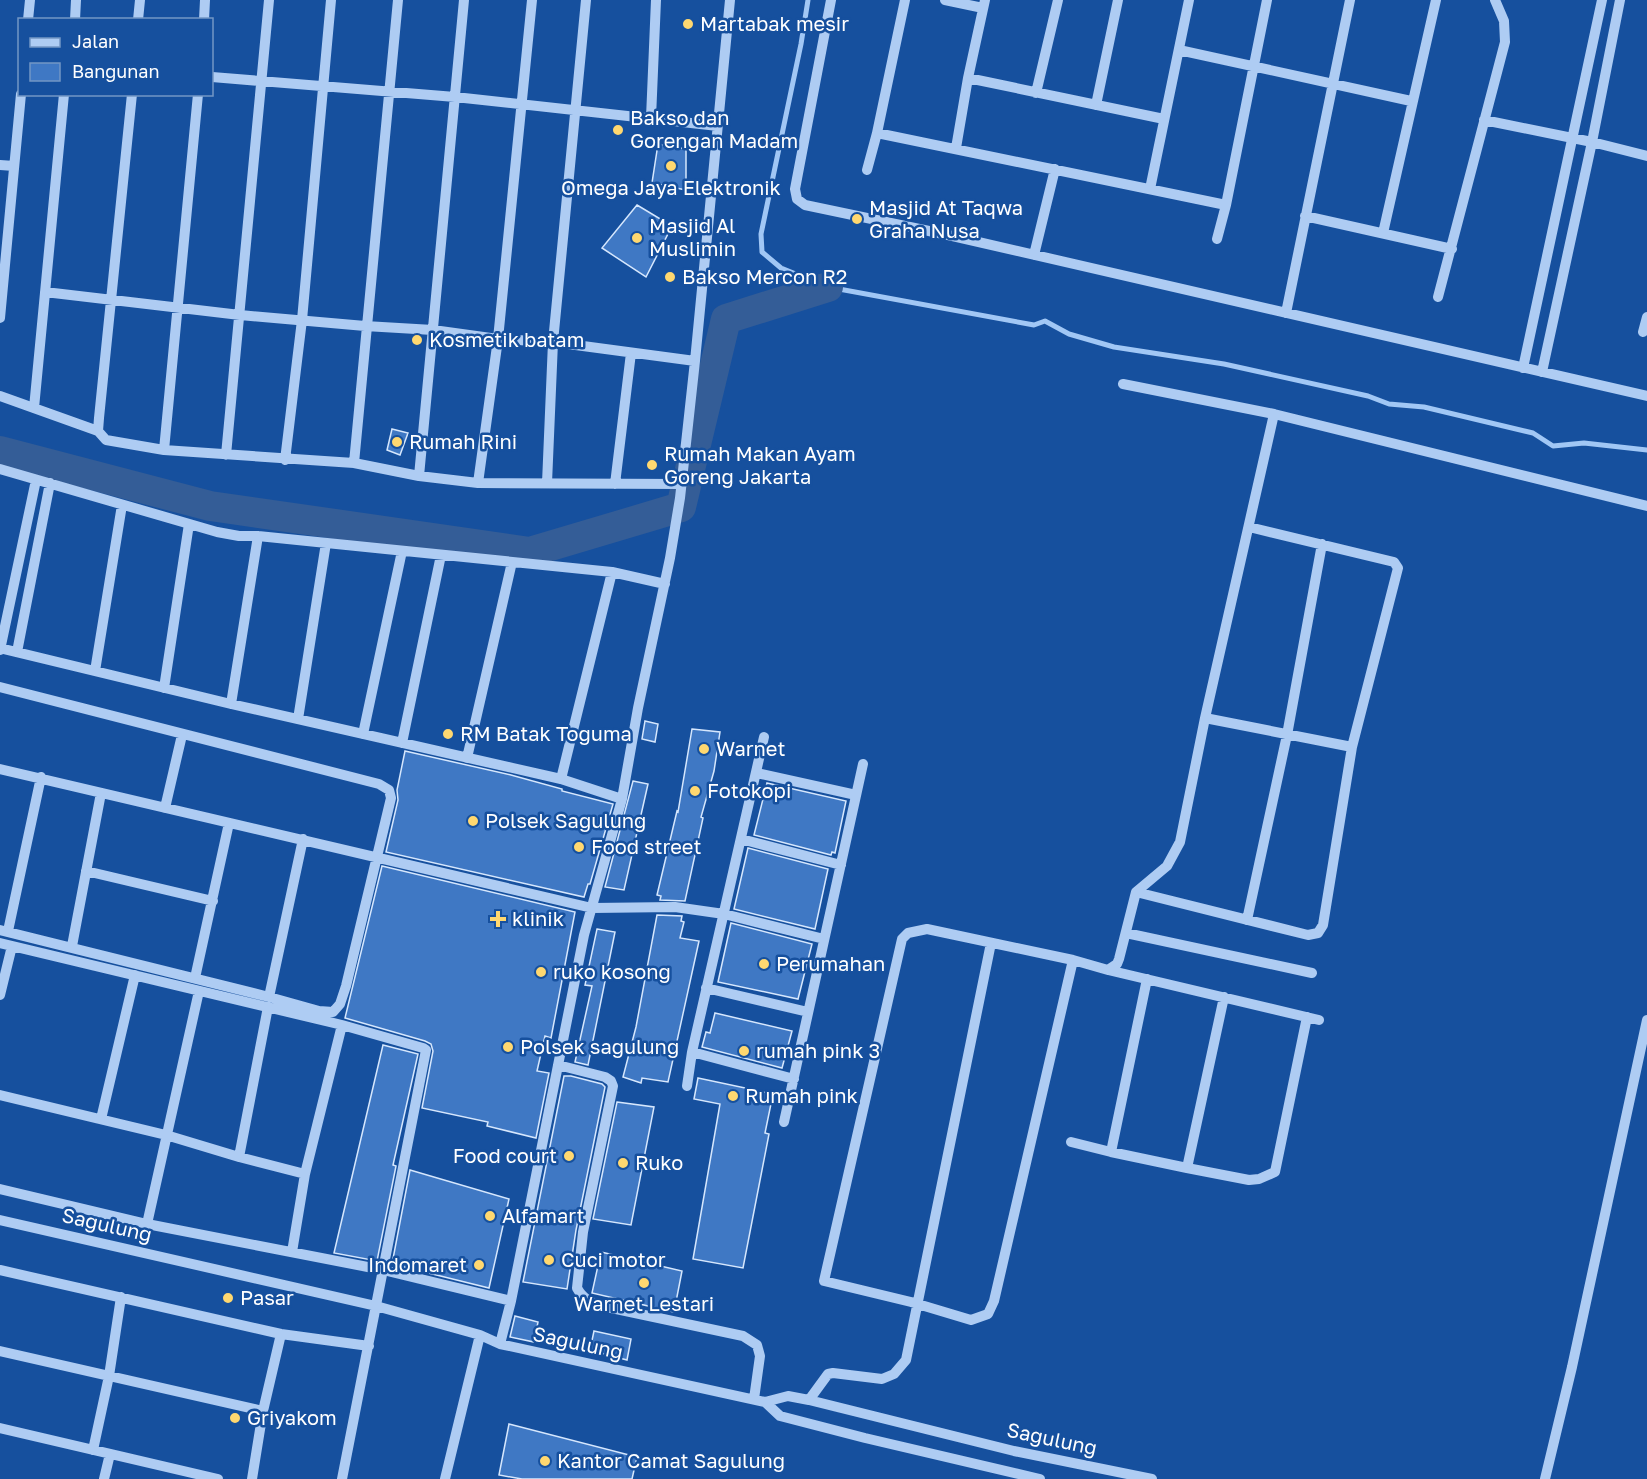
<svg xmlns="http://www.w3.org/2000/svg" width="1647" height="1479" font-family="'Golos Text',sans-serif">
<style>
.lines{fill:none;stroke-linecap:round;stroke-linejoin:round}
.stream{stroke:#a1c7f5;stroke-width:5}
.river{stroke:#345d97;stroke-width:30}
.building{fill:#3f78c4;stroke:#d6e7fd;stroke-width:1.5}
.minor{stroke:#aeccf3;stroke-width:10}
.poi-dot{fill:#ffd870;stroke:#16509e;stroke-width:2}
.labels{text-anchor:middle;stroke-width:5;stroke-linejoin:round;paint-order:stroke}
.poi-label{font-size:20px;fill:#fff;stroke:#16509e;text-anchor:start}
.street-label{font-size:20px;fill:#fff;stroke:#16509e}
</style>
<rect width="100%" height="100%" fill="#16509e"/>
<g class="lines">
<!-- stream -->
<path class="stream" d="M808,0L801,44L761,234L762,252L781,268L828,287L1034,325L1045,321L1069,334L1114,347L1224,364L1368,396L1389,404L1424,407L1533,433L1553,446L1584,443L1647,450"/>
<!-- river -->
<path class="river" d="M0,451L210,506L530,552L681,507L726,319L828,287"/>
</g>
<!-- building -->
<path class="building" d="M658,144L686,149V190L652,183Z
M637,205L672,226L646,277L602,248Z
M392,429L408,433L400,455L387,450Z
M645,721L658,724L655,742L642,739Z
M692,729L720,732L714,771L701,817L703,818L685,901L660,900L661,896L657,895L677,811L678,812Z
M405,751L511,775L562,789V791L613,804L590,884H588L584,897L386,852L398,800L397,790Z
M633,781L648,784L624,890L605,887Z
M767,783L846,801L835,853L832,852L831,855L754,835Z
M748,848L828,869L815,929L734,909Z
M382,866L575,912L551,1038L545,1036L537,1071L549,1073L536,1138L487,1126L488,1122L422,1108L433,1051L431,1044L425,1041L345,1018Z
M657,915L682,916L681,921L684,922L680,938L699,941L668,1082L642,1078L641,1083L623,1077L636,1027Z
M731,923L812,944L798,999L718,982Z
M597,929L615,932L588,1065L575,1062L592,986L585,985Z
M715,1013L792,1031L782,1068L702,1047L706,1032L710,1033Z
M383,1045L418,1054L393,1165L396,1166L377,1261L334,1253Z
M564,1076H571L602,1084L605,1087L576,1230L567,1289L523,1282Z
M698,1078L773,1094L765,1133L769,1134L743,1268L693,1259L720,1104L694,1099Z
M617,1102L654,1107L631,1225L593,1219Z
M410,1170L509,1199L489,1288L392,1264Z
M601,1252L682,1271L674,1312L592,1293Z
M515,1316L538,1322L534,1342L510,1337Z
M594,1331L631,1339L627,1360L590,1350Z
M509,1424L637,1457L632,1479H522L499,1475Z"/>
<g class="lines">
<!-- minor -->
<path class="minor" d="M831,0L795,189L797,199L805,205L948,235L1647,396
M945,0L983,8
M28,20L30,0
M75,20L76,0
M138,20L140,0
M204,20L205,0
M1179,50L1411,101
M212,77L455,97L718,126
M968,78L1164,119
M1036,93L1058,0
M132,94L99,418L98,431L106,440L164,450L354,463L419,476L478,483L681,484
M1096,105L1118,0
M651,118L656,0
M1484,120L1592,142L1647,156
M877,133L1226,205
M956,148L968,78L985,0
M0,165L14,166
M867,170L877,133L905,0
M1150,189L1189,0
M1305,216L1452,249
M1383,233L1436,0
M1217,239L1226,205L1267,0
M1034,255L1055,169
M45,292L240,315L365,326L433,330L498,339L553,342L695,361
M1438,297L1505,42L1504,21L1495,0
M1286,313L1350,0
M0,318L21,94
M1643,332L1647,317
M1523,368L1602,0
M1542,372L1592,142L1620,0
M1123,384L1274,414L1647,506
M0,396L98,431
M34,408L64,94
M164,450L198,94
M226,455L269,0
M285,460L302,320L331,0
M354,463L398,0
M0,469L217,532L239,536H258L612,572L665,584
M419,476L464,0
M478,483L498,339L532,0
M547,483L553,342L586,0
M615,484L631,353
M0,648L231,704L561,779L622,799
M0,650L36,480
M17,652L50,483
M95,671L122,505
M0,687L379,784L389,790L391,798L346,986L340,1004L333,1012L319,1011L269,997L0,930
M164,688L189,524
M231,704L258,536
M1205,718L1352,747
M298,719L326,543
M363,734L402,551
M402,743L441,555
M467,758L512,562
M0,769L592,908L675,907L724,914L824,939
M757,773L856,795
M561,779L612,572
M165,808L182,735
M741,839L841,865
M86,871L213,901
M1136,892L1308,935L1318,933L1323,925L1352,747L1398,568L1394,562L1249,527
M1247,920L1287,735L1322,544
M8,931L41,777
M1126,933L1312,973
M0,943L342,1025L423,1048L426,1050L342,1479
M72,946L101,793
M1073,960L994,1301L988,1314L971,1320L911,1302L824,1281L902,939L908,933L927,929L1073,960L1108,970L1117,964L1119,959L1136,892L1167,866L1180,842L1205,718L1274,414
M1108,970L1319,1020
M195,978L229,823
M1147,979L1111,1152L1187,1168
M706,988L808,1012
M0,995L12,946
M269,997L303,839
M1224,997L1187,1168L1249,1180L1259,1179L1275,1172L1307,1017
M692,1052L794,1079
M558,1065L605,1077L611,1081L613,1086L583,1232L577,1288C583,1299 590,1302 602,1306L743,1336L757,1345L760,1356L754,1399
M687,1086L692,1052L764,737
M0,1095L166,1135L239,1157L305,1174
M101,1119L135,975
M784,1122L863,764
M1071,1142L1111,1152
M239,1157L268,1007
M0,1189L147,1224L383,1270L511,1301
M0,1220L376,1306L480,1335L500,1344L765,1402L788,1396L809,1400L1014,1451L1152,1479
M147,1224L199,991
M292,1252L305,1174L342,1025
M0,1270L281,1334L369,1346
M500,1344L511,1301L584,935L622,799L638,708L670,558L680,498L695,361L730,0
M0,1351L263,1411
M809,1400L828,1374L833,1373L882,1379L894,1374L906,1360L991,943
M765,1402L780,1416L865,1438L1040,1479
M0,1428L218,1479
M93,1450L109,1376L121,1297
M104,1479L110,1454
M252,1479L263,1411L281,1334
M445,1479L480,1335
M1545,1479L1572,1367L1647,1020"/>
</g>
<!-- markers -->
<g class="poi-dot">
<circle cx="688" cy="24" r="6"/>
<circle cx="618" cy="130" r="6"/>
<circle cx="671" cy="166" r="6"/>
<circle cx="857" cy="219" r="6"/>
<circle cx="637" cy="238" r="6"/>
<circle cx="670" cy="277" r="6"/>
<circle cx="417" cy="340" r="6"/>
<circle cx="397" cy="442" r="6"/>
<circle cx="652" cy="465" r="6"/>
<circle cx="448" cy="734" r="6"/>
<circle cx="704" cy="749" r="6"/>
<circle cx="695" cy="791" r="6"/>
<circle cx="473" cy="821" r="6"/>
<circle cx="579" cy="847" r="6"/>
<path d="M495 910h6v6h6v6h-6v6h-6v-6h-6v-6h6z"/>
<circle cx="764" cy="964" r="6"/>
<circle cx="541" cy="972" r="6"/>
<circle cx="508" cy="1047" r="6"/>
<circle cx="744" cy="1051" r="6"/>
<circle cx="733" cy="1096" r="6"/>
<circle cx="569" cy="1156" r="6"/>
<circle cx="623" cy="1163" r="6"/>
<circle cx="490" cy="1216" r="6"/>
<circle cx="549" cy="1260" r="6"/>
<circle cx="479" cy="1265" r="6"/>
<circle cx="644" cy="1283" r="6"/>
<circle cx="228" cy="1298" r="6"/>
<circle cx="235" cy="1418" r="6"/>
<circle cx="545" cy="1461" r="6"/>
</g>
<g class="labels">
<!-- poi labels -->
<g class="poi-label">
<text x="700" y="31">Martabak mesir</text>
<text x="630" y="125">Bakso dan<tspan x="630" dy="23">Gorengan Madam</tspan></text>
<text x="671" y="195" text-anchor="middle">Omega Jaya Elektronik</text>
<text x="869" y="215">Masjid At Taqwa<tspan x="869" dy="23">Graha Nusa</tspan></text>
<text x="649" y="233">Masjid Al<tspan x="649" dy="23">Muslimin</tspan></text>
<text x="682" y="284">Bakso Mercon R2</text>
<text x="429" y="347">Kosmetik batam</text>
<text x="409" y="449">Rumah Rini</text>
<text x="664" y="461">Rumah Makan Ayam<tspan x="664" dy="23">Goreng Jakarta</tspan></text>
<text x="460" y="741">RM Batak Toguma</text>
<text x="716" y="756">Warnet</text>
<text x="707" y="798">Fotokopi</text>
<text x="485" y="828">Polsek Sagulung</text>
<text x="591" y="854">Food street</text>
<text x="512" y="926">klinik</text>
<text x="776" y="971">Perumahan</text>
<text x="553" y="979">ruko kosong</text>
<text x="520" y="1054">Polsek sagulung</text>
<text x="756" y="1058">rumah pink 3</text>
<text x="745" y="1103">Rumah pink</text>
<text x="557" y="1163" text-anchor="end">Food court</text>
<text x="635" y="1170">Ruko</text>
<text x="502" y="1223">Alfamart</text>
<text x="561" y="1267">Cuci motor</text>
<text x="467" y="1272" text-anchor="end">Indomaret</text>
<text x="240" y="1305">Pasar</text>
<text x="644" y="1311" text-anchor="middle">Warnet Lestari</text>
<text x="247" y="1425">Griyakom</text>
<text x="557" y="1468">Kantor Camat Sagulung</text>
</g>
<!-- street labels -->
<g class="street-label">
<text transform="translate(107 1225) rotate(13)" y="7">Sagulung</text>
<text transform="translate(578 1343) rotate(12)" y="7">Sagulung</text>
<text transform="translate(1052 1439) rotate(12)" y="7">Sagulung</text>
</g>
</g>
<!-- legend -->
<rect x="18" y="18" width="195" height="78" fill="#16509e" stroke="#7396c5" stroke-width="1.5"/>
<rect x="30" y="38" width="30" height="9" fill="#aeccf3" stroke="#7396c5" stroke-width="1.5"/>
<text x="72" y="48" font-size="18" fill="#ffffff">Jalan</text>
<rect x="30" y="63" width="30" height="18" fill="#3f78c4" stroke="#7396c5" stroke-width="1.5"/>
<text x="72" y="78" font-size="18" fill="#ffffff">Bangunan</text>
</svg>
